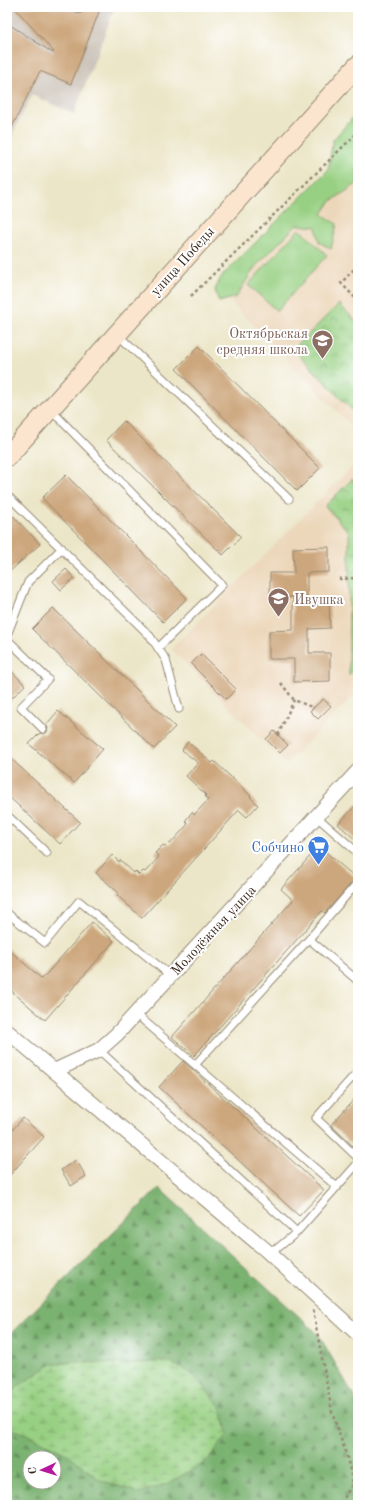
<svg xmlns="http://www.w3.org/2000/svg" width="365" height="1512" font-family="'Old Standard TT',serif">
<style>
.built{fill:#ecd7ba}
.industrial{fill:#cbc2b8}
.grass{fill:#98d083;stroke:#6a7d50}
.forest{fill:url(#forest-firs);stroke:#5a6e48;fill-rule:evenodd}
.wetland{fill:url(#wetland-marsh);stroke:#6a7d50}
.park{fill:url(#park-crowns);stroke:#6a7d50}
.building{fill:#cca67b}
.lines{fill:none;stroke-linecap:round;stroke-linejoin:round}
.lane-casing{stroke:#948873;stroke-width:9}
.street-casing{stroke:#948873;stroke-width:16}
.secondary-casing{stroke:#948873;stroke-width:21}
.path{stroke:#948873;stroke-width:2.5;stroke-dasharray:3 3;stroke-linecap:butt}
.lane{stroke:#fff;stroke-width:7}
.street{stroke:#fff;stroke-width:14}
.secondary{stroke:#fbe5cf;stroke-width:19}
.labels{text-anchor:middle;stroke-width:4;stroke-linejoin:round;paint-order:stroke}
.street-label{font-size:14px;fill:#3b2a1e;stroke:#fff}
.education-label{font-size:14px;fill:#785e54;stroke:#fff;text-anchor:end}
.shop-label{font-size:14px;fill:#366cbe;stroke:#fff;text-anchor:end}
</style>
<defs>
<pattern id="forest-firs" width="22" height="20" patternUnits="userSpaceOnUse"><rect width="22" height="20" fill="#7ab271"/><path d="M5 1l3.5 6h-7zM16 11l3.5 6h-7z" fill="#65915c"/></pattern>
<pattern id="wetland-marsh" width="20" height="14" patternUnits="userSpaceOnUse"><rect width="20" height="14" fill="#98d083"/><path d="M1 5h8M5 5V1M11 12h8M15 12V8" fill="none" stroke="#7da96b"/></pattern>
<pattern id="park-crowns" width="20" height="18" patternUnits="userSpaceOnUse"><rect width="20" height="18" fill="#98d083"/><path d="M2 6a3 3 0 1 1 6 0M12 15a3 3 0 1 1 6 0" fill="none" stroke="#7da96b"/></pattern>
</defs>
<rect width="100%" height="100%" fill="#fff"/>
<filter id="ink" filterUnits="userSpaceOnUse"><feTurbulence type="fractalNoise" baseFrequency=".025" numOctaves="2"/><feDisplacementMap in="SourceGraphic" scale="8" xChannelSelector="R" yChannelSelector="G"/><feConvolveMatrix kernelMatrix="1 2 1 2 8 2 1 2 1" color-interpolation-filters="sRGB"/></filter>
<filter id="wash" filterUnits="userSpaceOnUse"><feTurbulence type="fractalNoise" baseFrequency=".012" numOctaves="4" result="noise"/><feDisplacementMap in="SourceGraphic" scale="16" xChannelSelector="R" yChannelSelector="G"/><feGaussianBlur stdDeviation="0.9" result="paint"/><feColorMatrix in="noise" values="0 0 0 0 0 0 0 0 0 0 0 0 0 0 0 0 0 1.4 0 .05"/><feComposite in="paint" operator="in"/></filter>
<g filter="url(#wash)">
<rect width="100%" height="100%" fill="#ece6c8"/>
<!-- built -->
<path class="built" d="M358,152V433L218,289Z
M358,461V691L286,764L171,649Z"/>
<!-- industrial -->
<path class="industrial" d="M7,7H115L74,114L32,95L7,145Z"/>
<!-- grass -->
<path class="grass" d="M358,112V183L330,202L322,214L337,224L331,249L319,242L316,227L297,225L255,267L236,297L219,302L215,290L221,277L328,170L333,140Z
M299,229L327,255L277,311L248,285Z"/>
<!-- forest -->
<path class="forest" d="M159,1188L318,1334L358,1403V1505H7V1337ZM30,1458H54V1482H30Z"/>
<!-- wetland -->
<path class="wetland" d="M168,1361L192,1374L220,1406L228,1434L206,1462L171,1482L140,1493L100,1480L69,1455L24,1433L7,1427V1400L17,1387L52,1364L78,1362L126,1364Z"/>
<!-- park -->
<path class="park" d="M339,304L358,323V416L293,349Z
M352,479L358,486V666L349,675V532L325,506Z"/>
<g id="blocks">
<!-- building -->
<path class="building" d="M14,7H66L80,14L83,7H101L71,84L40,71L7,137V23L53,53L54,52Z
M199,346L320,468L297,491L176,369Z
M124,421L241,537L223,555L106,440Z
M66,475L187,598L163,622L42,498Z
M13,516L40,544L7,574V522Z
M329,547V572L307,573V601H329L330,628L309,629V653H330V681L294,682V659H269V631L293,630V597L270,598V573H294L293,548Z
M66,569L74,578L61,590L53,581Z
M53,608L175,727L154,749L32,629Z
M201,654L236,689L226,699L191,664Z
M7,666L25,685L7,703Z
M323,699L331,706L318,719L310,711Z
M58,711L103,749L74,783L29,744L40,733L44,734L47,732L48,728L46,725Z
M274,731L288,745L280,753L266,739Z
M188,742L212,763L214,761L251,796L250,797L258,805L247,817L239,810L142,918L117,895L119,893L96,873L112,855L119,862L120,860L134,873L135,871L139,875L143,871L145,872L159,857L155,853L163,845L165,846L168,843L170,844L188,824L185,821L192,812L194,815L208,800L205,796L206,795L186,776L198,763L182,750Z
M7,755L80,822L60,844L7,795Z
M358,803V842L338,824Z
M319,846L356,878L325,913L322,911L194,1056L172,1037L293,900L281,889Z
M92,922L114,941L45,1020L7,987V948L42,979Z
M183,1061L324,1190L299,1216L159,1087Z
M358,1095V1151L331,1125Z
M23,1118L44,1137L7,1178V1136Z
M76,1160L86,1176L71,1186L61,1170Z"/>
</g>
</g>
<g filter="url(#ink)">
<use href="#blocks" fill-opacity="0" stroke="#948873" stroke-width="1"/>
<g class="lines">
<defs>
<path id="lane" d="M117,334L289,499
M50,409L222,585L158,648
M7,495L150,636L166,660L179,709
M7,635L28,582L62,548
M7,639L48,679L21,707L43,729
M7,815L47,853
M317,817L358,853
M7,913L45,943L79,901L171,976
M309,939L358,981
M136,1014L337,1187
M99,1050L297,1232
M195,1065L309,939L358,882
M358,1071L316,1118L358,1158
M267,1251L279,1247L297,1232L358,1163"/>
<path id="street" d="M7,1031L267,1251L358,1334
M54,1071L99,1050L117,1034L358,771"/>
<path id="secondary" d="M7,457L358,65"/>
</defs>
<!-- lane casing -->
<use href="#lane" class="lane-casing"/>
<!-- street casing -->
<use href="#street" class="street-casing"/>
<!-- secondary casing -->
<use href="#secondary" class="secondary-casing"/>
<!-- path -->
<path class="path" d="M358,265L341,283L358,301
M191,296L358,132
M339,579L358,578
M281,683L294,700L314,708
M278,735L294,700
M313,1310L332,1412L347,1457L353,1483L340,1505
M353,1483H358"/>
<!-- lane -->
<use href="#lane" class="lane"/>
<!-- street -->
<use href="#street" class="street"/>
<!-- secondary -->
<use href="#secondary" class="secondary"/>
</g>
</g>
<!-- icons -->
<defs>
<symbol id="school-pin" viewBox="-11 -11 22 30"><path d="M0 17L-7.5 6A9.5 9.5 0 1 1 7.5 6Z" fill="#8d6e63" stroke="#fff"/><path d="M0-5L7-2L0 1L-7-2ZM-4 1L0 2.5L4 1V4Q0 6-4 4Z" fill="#fff"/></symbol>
<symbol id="supermarket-pin" viewBox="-11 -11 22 30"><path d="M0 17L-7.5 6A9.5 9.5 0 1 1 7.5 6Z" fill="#3f7fe0" stroke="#fff"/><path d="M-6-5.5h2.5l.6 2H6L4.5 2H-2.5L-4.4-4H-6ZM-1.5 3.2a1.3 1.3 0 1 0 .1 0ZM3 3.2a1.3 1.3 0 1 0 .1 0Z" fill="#fff"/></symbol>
</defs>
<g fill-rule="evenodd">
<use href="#school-pin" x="310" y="328" width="25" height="34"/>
<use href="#school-pin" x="266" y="586" width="25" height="34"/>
<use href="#supermarket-pin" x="306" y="834" width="25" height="34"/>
</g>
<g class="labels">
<!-- street labels -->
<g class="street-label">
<text transform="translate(182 261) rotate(-48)" y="5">улица Победы</text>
<text transform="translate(213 930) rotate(-47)" y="5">Молодёжная улица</text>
</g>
<!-- education labels -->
<g class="education-label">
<text x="308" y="338">Октябрьская<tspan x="308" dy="16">средняя школа</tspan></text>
<text x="294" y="604" text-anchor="start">Ивушка</text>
</g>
<!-- shop labels -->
<g class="shop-label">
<text x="304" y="852">Собчино</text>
</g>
</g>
<!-- margin -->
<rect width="365" height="1512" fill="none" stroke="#fff" stroke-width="24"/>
<!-- north arrow -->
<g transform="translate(42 1470) rotate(266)"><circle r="19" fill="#ffffff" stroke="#b1aaa5"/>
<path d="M0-3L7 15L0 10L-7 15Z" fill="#b5179e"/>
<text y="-6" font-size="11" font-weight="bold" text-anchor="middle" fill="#3b2a1e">С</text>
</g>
</svg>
